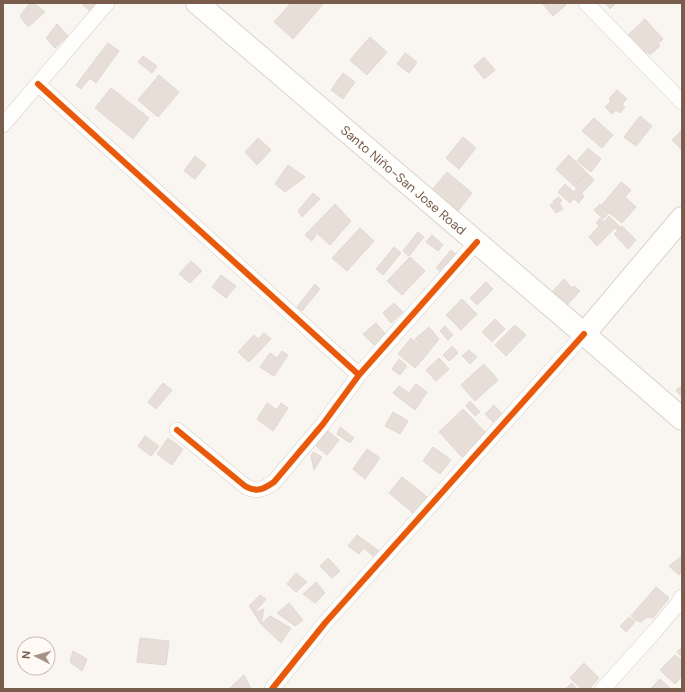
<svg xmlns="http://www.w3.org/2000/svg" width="685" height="692" font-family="'DM Sans',sans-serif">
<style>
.building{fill:#e6ded7;stroke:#e2d8d2}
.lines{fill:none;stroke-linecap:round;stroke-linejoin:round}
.minor-casing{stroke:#d7d1cb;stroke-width:16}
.secondary-casing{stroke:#d9d2cb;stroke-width:24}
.minor{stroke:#fefefd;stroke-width:15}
.secondary{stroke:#fefefd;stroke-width:22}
.cycleway-casing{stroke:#fffaf3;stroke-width:8}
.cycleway{stroke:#e8590c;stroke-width:6}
.labels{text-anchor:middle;stroke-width:4;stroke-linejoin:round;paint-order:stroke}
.street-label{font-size:13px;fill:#7a5c4d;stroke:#fffaf3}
</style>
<rect width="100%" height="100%" fill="#f9f5f0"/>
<!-- building -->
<path class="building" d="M30,3H34L45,12L28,27L20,16Z
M81,3H99L93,14Z
M291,3H324L293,39L274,22Z
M542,3H564L566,5L553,16Z
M605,3H613L615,4L610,9Z
M645,19L663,39L658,44L660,46L650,55L648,52L643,57L627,36Z
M57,24L68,36L55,48L46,38Z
M370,37L387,52L367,75L350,60Z
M108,43L119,51L96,83L90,78L81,89L76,85Z
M405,53L417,62L409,73L397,64Z
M143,56L157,66L152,73L138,62Z
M484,57L495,70L484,79L474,66Z
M343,73L355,82L343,99L331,90Z
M159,75L179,92L158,117L138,100Z
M111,88L149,118L133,139L95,108Z
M617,90L627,99L622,104L625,107L620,113L616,110L612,114L605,107L611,101L609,99Z
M640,116L652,126L636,146L624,137Z
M594,118L613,135L602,148L582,131Z
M682,130V150L672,140Z
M463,137L476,148L459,169L446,158Z
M258,138L271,150L257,165L245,152Z
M588,148L601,159L591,172L577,161Z
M569,155L587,173L574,186L556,169Z
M195,156L206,165L195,179L184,171Z
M288,165L305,177L285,192L275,184Z
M447,172L472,193L457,212L431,191Z
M587,173L594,180L582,193L575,187Z
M621,182L631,190L625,197L636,207L622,223L601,206Z
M565,184L574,192L576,189L584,196L579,203L574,199L570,203L558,192Z
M313,193L320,199L302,217L298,211Z
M559,197L562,201L559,203L563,209L556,213L550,205L554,203L553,201Z
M335,204L351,221L330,245L317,233L312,241L305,235Z
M600,204L609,213L603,219L594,210Z
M609,216L620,227L618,230L615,228L597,246L589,237L599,226L596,223L600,218L604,222Z
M622,226L636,240L628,249L614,234Z
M360,228L374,241L347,271L332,258Z
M418,232L424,237L409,256L403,251Z
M432,235L443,245L438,251L426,242Z
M394,247L401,253L383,275L376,269Z
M451,250L460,258L444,275L436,268Z
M410,257L425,271L402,295L387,281Z
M191,261L202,271L190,283L179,274Z
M221,275L236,286L226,298L212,287Z
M564,279L572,288L574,286L580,291L565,307L551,293Z
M486,282L493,289L477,305L470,298Z
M315,284L320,289L302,311L297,307Z
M462,299L477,314L461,330L446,315Z
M394,303L403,312L391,323L383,313Z
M495,319L505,329L492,342L482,332Z
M376,323L388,337L376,347L363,334Z
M515,325L526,335L506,356L495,345Z
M445,326L453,335L448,340L440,331Z
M429,327L439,339L428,353L415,339Z
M264,333L271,339L249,362L238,352L254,335L258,339Z
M411,338L428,353L415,368L398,354Z
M452,346L458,353L449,361L443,355Z
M469,350L477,357L470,364L462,356Z
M282,351L288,355L274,376L260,367L270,353L277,358Z
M439,358L449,369L436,381L426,370Z
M399,359L407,366L400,375L392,369Z
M484,364L498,380L475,401L461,385Z
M163,383L172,390L156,409L148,402Z
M416,384L427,392L415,410L393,393L399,386L409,393Z
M682,386V397L676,390Z
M470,401L480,412L475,416L466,406Z
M267,403L277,410L281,403L288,408L273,431L257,419Z
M494,405L502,414L493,422L485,414Z
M463,409L487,434L463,458L439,432Z
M393,412L408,421L400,434L385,426Z
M340,427L354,438L350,443L337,434Z
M328,431L339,440L327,455L316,446Z
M145,436L159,446L151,456L138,446Z
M168,438L183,449L172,465L157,454Z
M433,447L451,460L440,474L423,461Z
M367,449L380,458L365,479L353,469Z
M313,452L322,457L314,470L311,456Z
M402,477L427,497L413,513L389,493Z
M357,535L379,551L374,557L364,548L359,554L348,546Z
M682,556V571L679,575L669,566Z
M328,558L340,571L332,578L320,566Z
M296,573L307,582L296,592L287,584Z
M316,582L325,593L315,603L303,594Z
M656,587L669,598L653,618L647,617L641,622L635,620L631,616Z
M260,595L266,599L254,613L249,606Z
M289,603L303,620L295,626L277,613Z
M264,609L261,624L254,613Z
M270,616L291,628L281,643L261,624Z
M629,617L635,622L626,632L620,626Z
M140,638L169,641L166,665L137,662Z
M682,647V657L677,652Z
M73,651L87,659L82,671L70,662Z
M675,655L682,661V676L675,684L660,670Z
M584,663L599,678L589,689H582L570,678Z
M244,675L251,689H229Z
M660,679L671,689H650Z
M572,683L577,689H565Z"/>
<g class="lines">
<defs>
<path id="minor" d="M586,3L682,102
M38,84L359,375L477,242
M3,125L107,3
M177,430L245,486C257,493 264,489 274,482L323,424L359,375
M272,689L325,623L584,334
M603,689L655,631L677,605L682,597"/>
<g id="secondary">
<path id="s1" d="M197,3L584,334L682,419"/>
<path d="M584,334L682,218"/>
</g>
</defs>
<!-- minor casing -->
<use href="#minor" class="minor-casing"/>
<!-- secondary casing -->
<use href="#secondary" class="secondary-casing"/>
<!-- minor -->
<use href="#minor" class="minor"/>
<!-- secondary -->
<use href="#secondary" class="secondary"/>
<defs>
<path id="cycleway" d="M38,84L359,375L477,242
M177,430L245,486C257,493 264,489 274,482L323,424L359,375
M272,689L325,623L584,334"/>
</defs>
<!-- cycleway casing -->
<use href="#cycleway" class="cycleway-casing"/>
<!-- cycleway -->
<use href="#cycleway" class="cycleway"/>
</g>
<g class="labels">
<!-- street labels -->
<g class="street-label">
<text dy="5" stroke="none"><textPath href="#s1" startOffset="272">Santo Niño-San Jose Road</textPath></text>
</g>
</g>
<!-- border -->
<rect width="685" height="692" fill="none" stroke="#7a5c4d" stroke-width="8"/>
<!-- north arrow -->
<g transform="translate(36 656) rotate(276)"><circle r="19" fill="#fffaf3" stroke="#cabbb1"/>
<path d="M0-3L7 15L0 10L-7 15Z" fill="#a69286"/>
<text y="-6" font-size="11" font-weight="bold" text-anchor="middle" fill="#7a5c4d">N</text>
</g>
</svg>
